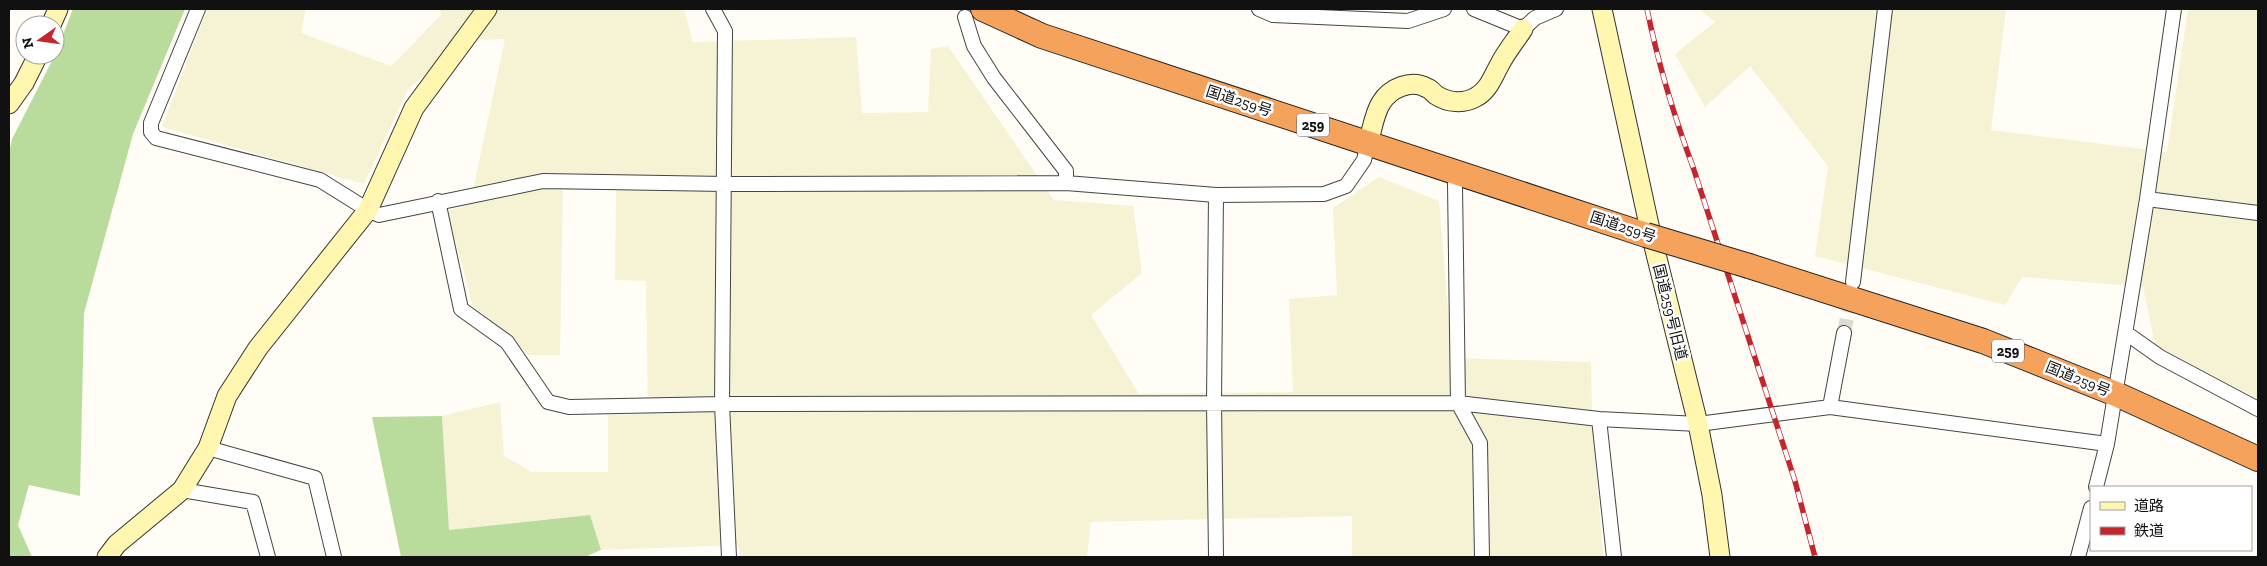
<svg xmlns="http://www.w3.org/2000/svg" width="2267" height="566" font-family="'Zilla Slab','Noto Sans JP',serif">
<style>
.farmland{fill:#f6f3d4}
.forest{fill:#b9dc9c}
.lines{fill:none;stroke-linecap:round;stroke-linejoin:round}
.street-tunnel{stroke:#dbdad3;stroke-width:14;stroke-dasharray:14 7;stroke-linecap:butt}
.street-casing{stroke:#444;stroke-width:16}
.secondary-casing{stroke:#333;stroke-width:21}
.highway-casing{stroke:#222;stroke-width:26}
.street{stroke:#fff;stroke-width:14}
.secondary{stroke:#fff6b0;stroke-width:19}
.highway{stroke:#f5a25d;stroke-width:24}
.rail-casing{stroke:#c4262e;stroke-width:5.5}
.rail{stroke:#fff;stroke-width:4;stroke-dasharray:11;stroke-linecap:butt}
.highway-bridge-casing{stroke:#222;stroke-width:26;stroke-linecap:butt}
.highway-bridge{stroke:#f5a25d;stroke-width:24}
.labels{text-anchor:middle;stroke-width:5;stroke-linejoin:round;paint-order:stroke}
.shield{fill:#fff;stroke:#585858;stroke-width:1}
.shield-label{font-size:14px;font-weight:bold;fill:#111}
.street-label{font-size:15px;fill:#111;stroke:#fff}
</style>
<rect width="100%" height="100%" fill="#fffdf5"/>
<!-- farmland -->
<path class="farmland" d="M207,9H306L301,33L391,66L441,15L440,9H684L693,42L856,37L862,113L928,112L931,49L948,46L1054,200L1133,206L1142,273L1091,315L1139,394L1293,392L1289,299L1337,295L1333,208L1379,177L1439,201L1452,358L1591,362L1592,409L1603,557H1352V516L1091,522L1087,557H740L738,545L601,550L590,515L449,530L442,416L500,402L504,456L532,472H608V415L648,414L646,281L615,280L616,189L563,190L560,355H528L507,333L473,306L447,211L470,204L505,39L470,40L408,89L364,184L162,127Z
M1699,9H2006L1991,130L2167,152L2188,9H2258V399L2155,345L2143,287L2022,277L2005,305L1815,256L1828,166L1750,66L1705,107L1675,54L1715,22Z"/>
<!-- forest -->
<path class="forest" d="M73,9H185L133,134L84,313L80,496L29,485L18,525L32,557H9V153L12,139L55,55Z
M442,416L449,530L590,515L601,550L585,557H401L372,417Z"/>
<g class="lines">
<!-- street-tunnel -->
<path class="street-tunnel" d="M1844,333L1852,292"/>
<defs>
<path id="street" d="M198,9L151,123V132L156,138L320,180L368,210L379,215L543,181L725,184L1066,183L1216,195L1324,194L1346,186L1364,160L1368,143
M713,9L725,31L722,404L729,557
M1259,9L1273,15L1408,21L1444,9
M1474,9L1523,29L1535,18L1556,9
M965,17L974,46L994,78L1066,171V183
M1457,171L1455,184L1458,403L1480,443L1482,557
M2147,199L2258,213
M438,201L461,309L507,342L548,402L569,407L722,404L1458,403L1599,419L1698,424L1830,407L2107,444L2147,199L2174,9
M1853,282L1885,9
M2126,333L2160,357L2258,409
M1830,407L1844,333
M1599,419L1614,557
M208,448L315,478L334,557
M2096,487L2107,444
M182,490L253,502L268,557
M1216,557L1214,403L1216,195
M2078,557L2091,508"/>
<path id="secondary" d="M1602,9L1651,234L1698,424L1712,495L1720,557
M51,25L58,9
M9,104L24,83L38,55
M1368,143C1372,131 1374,114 1381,103C1390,88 1411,79 1427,88C1431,89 1433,93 1436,95C1448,103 1464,104 1476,97C1489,90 1493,76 1500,64C1506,52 1516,40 1523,29
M107,557L117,544L182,490L208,448L227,396L258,348L368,210L414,108L487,9"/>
<path id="highway" d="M983,9L1042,36L1646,235
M1749,266L1983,341L2116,394L2258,459"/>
</defs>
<!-- street casing -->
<use href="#street" class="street-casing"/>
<!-- secondary casing -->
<use href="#secondary" class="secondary-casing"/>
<!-- highway casing -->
<use href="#highway" class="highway-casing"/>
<!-- street -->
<use href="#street" class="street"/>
<!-- secondary -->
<use href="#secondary" class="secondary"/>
<!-- highway -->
<use href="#highway" class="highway"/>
<defs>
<path id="rail" d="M1647,9C1658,63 1674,116 1693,167L1795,481L1815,557"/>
</defs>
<!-- rail casing -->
<use href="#rail" class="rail-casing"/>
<!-- rail -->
<use href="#rail" class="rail"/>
<defs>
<path id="highway-bridge" d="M1646,235L1749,266"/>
</defs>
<!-- highway-bridge casing -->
<use href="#highway-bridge" class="highway-bridge-casing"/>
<!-- highway-bridge -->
<use href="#highway-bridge" class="highway-bridge"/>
</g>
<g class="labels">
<!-- shield labels -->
<g class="shield">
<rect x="1297" y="113.5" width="32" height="23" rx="4"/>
<rect x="1992" y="339.5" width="32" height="23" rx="4"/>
</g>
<g class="shield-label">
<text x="1313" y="130">259</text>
<text x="2008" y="356">259</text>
</g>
<!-- street labels -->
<g class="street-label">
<text transform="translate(1239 101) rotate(18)" y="5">国道259号</text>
<text transform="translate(1623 227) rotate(18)" y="5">国道259号</text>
<text transform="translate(1670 312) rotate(76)" y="5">国道259号旧道</text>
<text transform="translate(2078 379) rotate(22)" y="5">国道259号</text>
</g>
</g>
<!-- border -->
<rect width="2267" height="566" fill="none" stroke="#111111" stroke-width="20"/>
<!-- legend -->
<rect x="2090" y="486" width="162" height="65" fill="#ffffff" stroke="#a0a0a0"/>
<rect x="2100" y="502" width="25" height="8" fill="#fff6b0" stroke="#a0a0a0"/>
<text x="2134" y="511" font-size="15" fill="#111111">道路</text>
<rect x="2100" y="527" width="25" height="8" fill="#c4262e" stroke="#a0a0a0"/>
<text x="2134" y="536" font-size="15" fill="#111111">鉄道</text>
<!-- north arrow -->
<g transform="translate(40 40) rotate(256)"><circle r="24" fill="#ffffff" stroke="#a0a0a0"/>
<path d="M0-4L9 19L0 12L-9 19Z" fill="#c4262e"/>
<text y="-8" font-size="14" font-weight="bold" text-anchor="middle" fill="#111111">N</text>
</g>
</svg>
